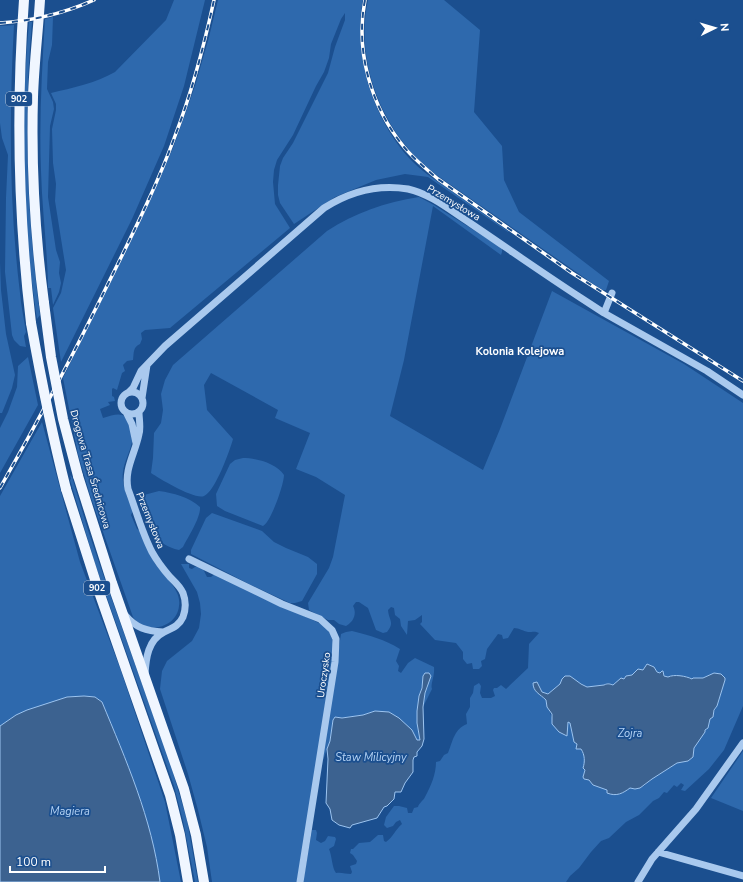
<svg xmlns="http://www.w3.org/2000/svg" width="743" height="882" font-family="'Nunito Sans',sans-serif">
<style>
.green{fill:#2e69ad;fill-rule:evenodd}
.water{fill:#3c6290;stroke:#9cc4f0}
.lines{fill:none;stroke-linecap:round;stroke-linejoin:round}
.minor{stroke:#a9c9ee;stroke-width:7}
.major{stroke:#f0f6ff;stroke-width:10}
.rail-casing{stroke:#fff;stroke-width:3.5}
.rail{stroke:#1b4f8f;stroke-width:2;stroke-dasharray:6;stroke-linecap:butt}
.major-bridge{stroke:#f0f6ff;stroke-width:10}
.labels{text-anchor:middle;stroke-width:3.5;stroke-linejoin:round;paint-order:stroke}
.shield{fill:#1b4f8f;stroke:#bbcadd;stroke-width:1}
.shield-label{font-size:9px;font-weight:bold;fill:#fff}
.street-label{font-size:10px;fill:#fff;stroke:#1b4f8f}
.neighbourhood-label{font-size:11px;font-weight:bold;fill:#fff;stroke:#1b4f8f}
.water-label{font-size:11px;font-style:italic;fill:#b5d3f5;stroke:#1b4f8f}
</style>
<rect width="100%" height="100%" fill="#1b4f8f"/>
<!-- green -->
<path class="green" d="M174,0H205L184,86L164,146L132,219L61,362L53,308L61,293L66,270L55,201L56,184L53,163L52,129L56,110V104L51,93C72,88 96,83 115,72L166,20Z
M218,0H363C352,54 373,118 409,158C420,170 434,179 447,188C468,203 489,217 509,232H508L428,177L405,174L376,180L335,197L294,224L280,203L278,195V185L280,166L283,158L293,143L328,73L335,47L345,20V13L341,19L331,44L329,58L324,72L316,86L293,135L277,160L274,170L273,182L275,204L290,228L170,328L145,330L141,333L142,339L140,344C133,347 134,352 133,360L127,361L123,365L125,371L122,373L117,390L113,388L112,389V396L114,397L115,401L108,402L110,405L100,409L103,418C116,414 126,410 130,426C131,432 132,437 132,442C130,452 124,462 123,472C121,485 128,499 133,511L131,515L137,529L140,531C145,541 149,552 154,562C162,575 182,589 179,606C177,628 145,636 133,617L90,495L78,454L63,378L141,219L173,148L195,86L209,37Z
M368,0H444L480,30L474,112L502,146L504,180L519,212L609,281L606,290H602L435,174C427,167 419,161 412,153C376,113 356,54 368,0Z
M53,17L52,45L48,62L47,89L53,102L54,109L50,126L48,197L56,250L60,262L59,273L61,283L59,292L53,305L51,288H48V283C47,246 42,208 41,171C39,120 42,69 45,19Z
M29,22H32C23,120 27,217 40,315L37,319C22,221 20,121 29,22Z
M14,25C9,114 9,204 20,293C21,306 24,319 26,332L24,336L26,347L20,346L14,340L12,335L5,272L6,198L8,155L2,138L0,123V26Z
M419,197L434,205L502,248V252L501,255L433,206L404,360L390,416L483,470L500,429L552,291L684,364L743,403V706L724,750L709,769L685,791L681,790L684,785L681,783L677,787L674,785L667,793L664,792L659,798L653,801L639,815L626,822L609,838L601,841L591,852L579,868L570,876L566,882H303L312,830H316L317,833L316,840L321,843L325,841L328,836L335,837L336,839L334,846L329,849C332,856 332,868 336,873C341,872 346,874 351,874L352,872L350,866L356,864L357,861L353,855L350,853L351,849H353L359,843L370,842L378,835H383L384,841L386,842C393,837 395,830 402,824L400,820L396,822L393,826L387,828L384,825L386,817L394,806H399L407,808L408,813H412L414,808L418,807C419,803 423,801 425,797C431,786 436,774 436,762L440,761L444,755L448,753C453,741 454,729 467,724L466,714L470,707V698L473,693L474,686L479,683L481,686L480,693L482,698H491L495,696L493,690L494,688H497L501,685L506,689L528,668L529,644L539,633C535,631 533,632 528,632C523,631 519,628 514,628L508,638L503,639L502,635L498,634L487,649L485,659L481,661L482,666L479,669H473L472,663L467,664L463,659V652L456,643L435,640L420,624L422,622V615L415,620L408,621L407,635L401,626L400,619L395,615L394,608L391,607L388,610C389,621 395,622 387,632L383,633L376,630L368,608L359,602H356L353,606C357,613 354,622 346,626L339,624L334,620H328L309,610L308,603L329,568L333,557L345,495L316,477L296,469L310,433L275,418L278,410L211,373L204,385L207,410L233,439C230,450 215,492 204,496C195,500 160,479 151,473L153,458L154,433L161,423L163,410L161,394L165,380L173,365L327,231C355,213 385,202 419,197ZM647,664L654,667L657,672L663,673L665,676L668,677L678,676L692,679L693,678H703L714,673L721,674L725,680L717,706L710,719L708,728C705,730 695,745 693,748C692,750 693,753 693,755L688,761L677,763L652,779L644,786L630,788L620,794L593,785L589,780L584,779L583,777C585,770 586,759 582,751C581,748 578,747 577,743L574,742L570,723L568,721L567,736C554,729 550,713 546,700L541,696L539,685L542,692L548,694L560,684L566,676H568L587,687L605,685C608,683 610,684 613,685L621,678L624,679L643,670Z
M0,262L1,290L6,334L15,375L12,388L2,413H0Z
M28,357L38,405L0,473V428L8,412L17,387L18,366Z
M42,422L80,562L120,668L165,802L181,882H160C152,819 126,760 102,702L95,697L84,696L67,697L16,715L0,726V496Z
M243,458C256,458 276,463 284,475C284,484 271,522 263,526L225,511L217,506L216,494L230,464L235,460Z
M70,475L72,477L88,530L106,583L169,759L187,820L198,882H195L183,821L174,786L96,567L70,480L71,479Z
M159,491C173,493 189,497 200,507C201,517 188,537 183,547L179,550C151,544 146,520 144,495Z
M212,513L262,531L274,542L286,548L308,557L317,564V574L302,601L295,603H290L249,584L191,554V550L206,518Z
M181,564H189V568L192,569L195,567L199,566L203,569L207,577H211L215,574L321,624C333,631 333,642 334,655L297,882H212L207,847L198,810L188,774L160,689L162,671L167,661L192,641L199,628L201,614L200,603L197,592Z
M352,631C371,636 384,639 400,649L396,661L399,666L398,671L401,673L408,663L415,658L434,667C435,676 430,685 432,689L423,707L425,693L428,686L423,682L419,696L417,711V723L420,741L417,740L412,730L389,712L375,711L363,715L341,718L335,717L333,720L330,741L322,763L341,634L346,632Z
M743,751V811L711,798Z"/>
<!-- water -->
<path class="water" d="M647,664L654,667L657,672L660,673L662,671H663L664,676L668,677C674,674 686,676 692,679L693,678H703L714,673L721,674L725,678V680L717,706L714,710L713,717L710,719L708,728L705,730V732L694,748L693,757L688,761L677,763L652,779L640,788L635,789L630,788C623,793 617,797 607,793V790L593,785L589,780L584,779L583,777L585,770L583,768C585,762 585,755 581,749H576L577,744L574,742L570,723L568,722L567,736L559,732L552,724V714L547,707L546,700C540,694 533,692 533,683L537,682L542,692L548,694L560,684L562,679L565,676H570L581,684L587,687L604,685C608,683 610,684 613,685L621,678L624,679L626,676L632,675L638,669L643,670Z
M425,673H429L431,676L425,693L423,707L424,739L422,746L417,752V756L414,757L413,760V772L405,783L401,792H395L394,799L387,806L384,807L377,818L352,825L350,828L339,825L332,820L330,809L326,803L328,759L327,749L330,741L333,720L335,717L342,718L363,715L375,711L389,712L399,718L412,730L417,740H420L417,723V711L419,696L422,688L423,676Z
M84,696L95,697L102,702C126,760 152,819 160,882H0V726L16,715L27,710L67,697Z"/>
<g class="lines">
<!-- minor -->
<path class="minor" d="M604,313L612,293
M121 403a11 11 0 1 1 22 0a11 11 0 1 1-22 0Z
M129,392L133,388L141,371L165,346L324,208C349,192 378,184 408,189C431,194 451,211 470,223C507,248 544,274 581,298L604,313L707,371L743,395
M142,398L147,365
M139,412C139,419 141,428 139,434C135,454 124,469 128,489C136,510 142,533 152,552C157,561 163,569 170,577C175,582 180,586 183,593C186,601 186,609 183,617C179,626 172,628 164,632C148,640 146,658 145,674
M127,414L132,424L136,443
M189,559L282,604L320,619L332,630L336,639L335,662L300,882
M125,615C136,628 146,631 163,632
M658,852L743,876
M638,882L652,859L696,809L743,743"/>
<!-- major -->
<path class="major" d="M24,0C16,109 18,214 31,323
M40,0C38,32 34,65 33,97C31,166 35,235 44,303
M78,476L112,583L184,789L196,835L204,882
M66,489L98,589L170,795L180,835L188,882"/>
<defs>
<path id="rail" d="M365,0C355,51 371,107 404,147C414,159 426,169 438,179L572,273L743,381
M0,23C32,21 65,13 94,0
M0,488C36,425 70,361 102,296C128,243 155,191 175,136C192,92 204,46 214,0"/>
</defs>
<!-- rail casing -->
<use href="#rail" class="rail-casing"/>
<!-- rail -->
<use href="#rail" class="rail"/>
<!-- major-bridge -->
<path class="major-bridge" d="M44,303L51,357L63,419L78,476
M31,323C41,379 52,434 66,489"/>
</g>
<g class="labels">
<!-- shield labels -->
<g class="shield">
<rect x="6" y="92" width="26" height="14" rx="3"/>
<rect x="84" y="581" width="26" height="14" rx="3"/>
</g>
<g class="shield-label">
<text x="19" y="102">902</text>
<text x="97" y="591">902</text>
</g>
<!-- street labels -->
<g class="street-label">
<text transform="translate(454 202) rotate(31)" y="4">Przemysłowa</text>
<text transform="translate(91 469) rotate(74)" y="4">Drogowa Trasa Średnicowa</text>
<text transform="translate(151 520) rotate(68)" y="4">Przemysłowa</text>
<text transform="translate(323 675) rotate(-82)" y="4">Uroczysko</text>
</g>
<!-- neighbourhood labels -->
<g class="neighbourhood-label">
<text x="520" y="355">Kolonia Kolejowa</text>
</g>
<!-- water labels -->
<g class="water-label">
<text x="630" y="737">Zojra</text>
<text x="371" y="761">Staw Milicyjny</text>
<text x="70" y="815">Magiera</text>
</g>
</g>
<!-- north arrow -->
<g transform="translate(715 28) rotate(85)" stroke="#1b4f8f" stroke-width="3" paint-order="stroke">
<path d="M0-3L7 15L0 10L-7 15Z" fill="#ffffff"/>
<text y="-6" font-size="11" font-weight="bold" text-anchor="middle" fill="#ffffff">N</text>
</g>
<!-- scale -->
<path d="M10 866v6h95v-6" fill="none" stroke="#ffffff" stroke-width="2"/>
<text x="16" y="866" font-size="12" fill="#ffffff" stroke="#1b4f8f" stroke-width="3" paint-order="stroke">100 m</text>
</svg>
